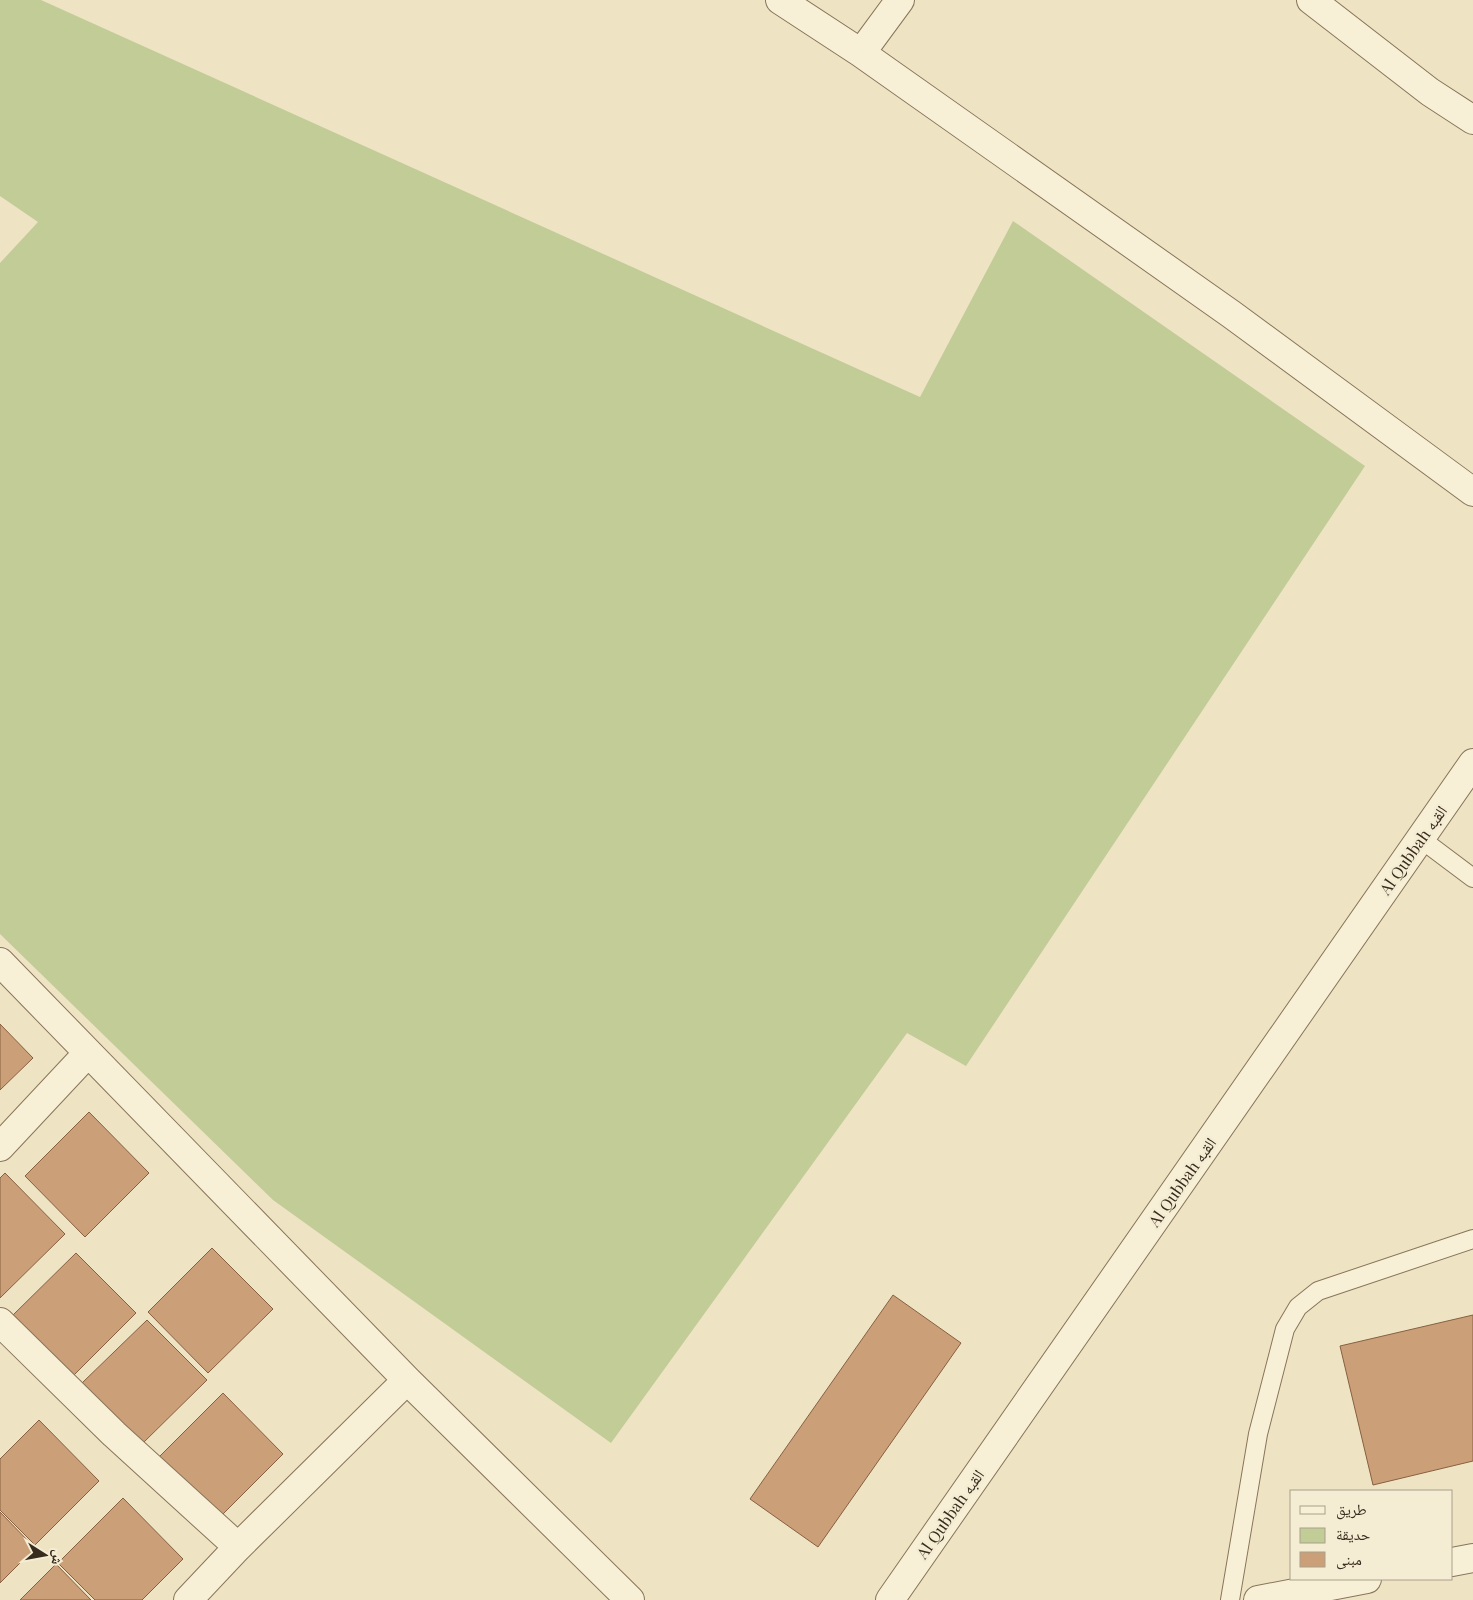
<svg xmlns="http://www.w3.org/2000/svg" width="1473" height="1600" font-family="'Playfair Display','Noto Naskh Arabic',serif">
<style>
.green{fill:#c2cc97}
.building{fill:#cba079;stroke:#876040}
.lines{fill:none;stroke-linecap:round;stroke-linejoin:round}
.service-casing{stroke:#88755a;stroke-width:20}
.minor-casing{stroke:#88755a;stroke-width:30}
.tertiary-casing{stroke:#88755a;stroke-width:30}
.service{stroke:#f8f0d6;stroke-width:18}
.minor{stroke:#f8f0d6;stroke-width:28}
.tertiary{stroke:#f8f0d6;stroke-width:28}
.labels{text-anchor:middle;stroke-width:5;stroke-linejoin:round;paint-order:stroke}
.street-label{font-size:16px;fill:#382c1e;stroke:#f5edd3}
</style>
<rect width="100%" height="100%" fill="#eee3c3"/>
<!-- green -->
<path class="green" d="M0,0H41L920,397L1013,221L1365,466L966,1066L907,1033L611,1443L273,1200L0,934V263L38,222L0,196Z"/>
<!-- building -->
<path class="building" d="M0,1024L33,1058L0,1090Z
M89,1112L149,1173L85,1237L25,1176Z
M5,1173L65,1234L0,1298V1178Z
M212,1248L273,1309L208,1373L148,1312Z
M76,1253L136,1313L72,1377L12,1316Z
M893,1295L961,1343L818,1547L750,1499Z
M1473,1315V1461L1373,1485L1340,1346Z
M147,1320L207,1380L142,1444L82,1383Z
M223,1393L283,1454L219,1518L159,1457Z
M39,1420L99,1481L35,1545L0,1510V1459Z
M123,1498L183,1559L142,1600H95L58,1563Z
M0,1512L35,1548L0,1583Z
M56,1564L91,1600H20Z"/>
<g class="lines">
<defs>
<path id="service" d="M1421,839L1473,878
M1230,1600L1258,1434L1285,1329L1298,1307L1318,1291L1473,1239"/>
<path id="minor" d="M780,0L861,53L1231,314L1473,492
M1311,0L1430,92L1473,120
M861,53L900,0
M0,962L407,1380L630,1600
M0,1147L87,1054
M0,1322L114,1434L238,1547
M188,1600L238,1547L407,1380"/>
<path id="tertiary" d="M1452,1562L1473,1558
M890,1600L1473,763
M1258,1600L1367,1579"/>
</defs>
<!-- service casing -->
<use href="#service" class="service-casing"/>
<!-- minor casing -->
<use href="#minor" class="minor-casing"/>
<!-- tertiary casing -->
<use href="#tertiary" class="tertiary-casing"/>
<!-- service -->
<use href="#service" class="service"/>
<!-- minor -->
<use href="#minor" class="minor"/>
<!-- tertiary -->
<use href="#tertiary" class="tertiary"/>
</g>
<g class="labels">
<!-- street labels -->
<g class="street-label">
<text transform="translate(1413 850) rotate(-55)" y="6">Al Qubbah القبه</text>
<text transform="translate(1182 1182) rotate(-55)" y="6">Al Qubbah القبه</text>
<text transform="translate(950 1514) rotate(-55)" y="6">Al Qubbah القبه</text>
</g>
</g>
<!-- legend -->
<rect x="1290" y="1490" width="162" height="90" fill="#f5edd3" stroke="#a9a08b"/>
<rect x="1300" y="1506" width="25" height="8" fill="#f8f0d6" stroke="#a9a08b"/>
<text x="1336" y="1515" font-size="15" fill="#382c1e">طريق</text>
<rect x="1300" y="1528" width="25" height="15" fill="#c2cc97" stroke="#a9a08b"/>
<text x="1336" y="1540" font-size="15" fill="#382c1e">حديقة</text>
<rect x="1300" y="1552" width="25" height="15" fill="#cba079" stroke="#a9a08b"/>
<text x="1336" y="1565" font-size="15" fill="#382c1e">مبنى</text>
<!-- north arrow -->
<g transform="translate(45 1555) rotate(101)" stroke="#f5edd3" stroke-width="4" paint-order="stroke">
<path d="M0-4L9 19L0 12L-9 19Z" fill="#382c1e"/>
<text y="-8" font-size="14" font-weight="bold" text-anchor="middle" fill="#382c1e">ش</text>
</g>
</svg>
